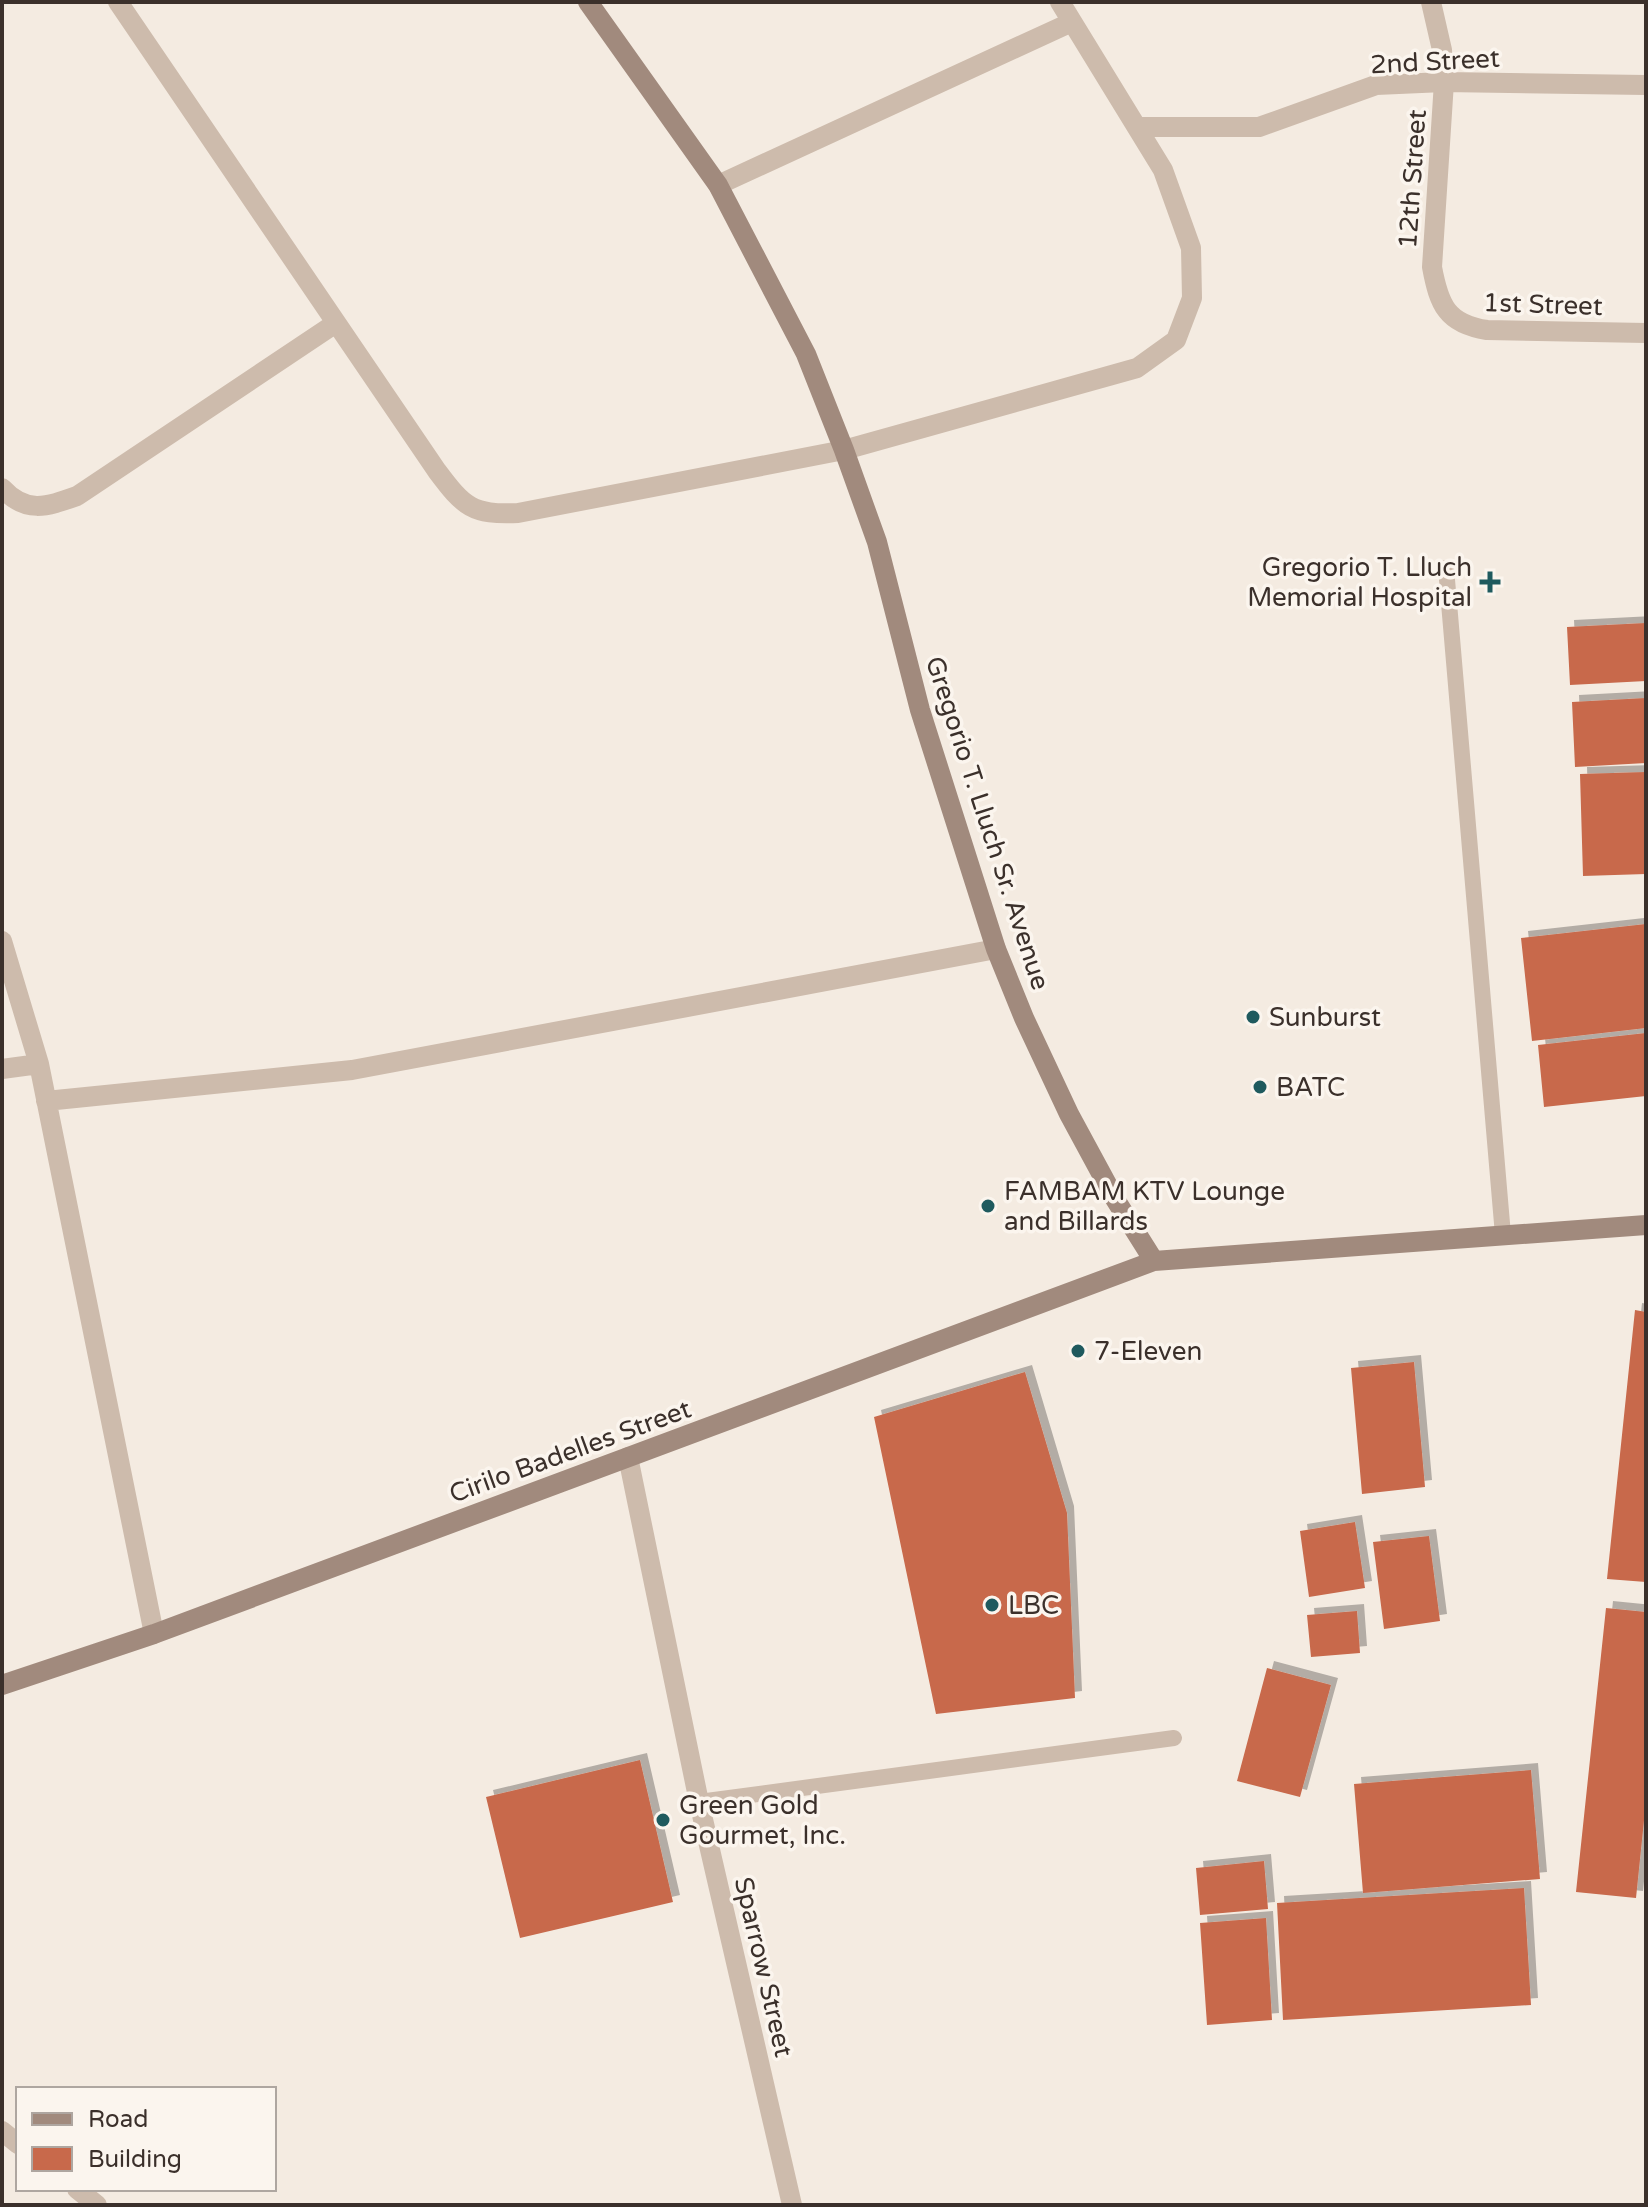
<svg xmlns="http://www.w3.org/2000/svg" width="1648" height="2207" font-family="'Varela Round',sans-serif">
<style>
.building{fill:#c8694b;filter:url(#shadow)}
.lines{fill:none;stroke-linecap:round;stroke-linejoin:round}
.lane{stroke:#cdbbac;stroke-width:16}
.street{stroke:#cdbbac;stroke-width:20}
.secondary{stroke:#a18a7d;stroke-width:20}
.poi-dot{fill:#1f5a5e;stroke:#fbf5ee;stroke-width:3}
.labels{text-anchor:middle;stroke-width:7;stroke-linejoin:round;paint-order:stroke}
.street-label{font-size:26px;fill:#3b302b;stroke:#fbf5ee}
.poi-label{font-size:26px;fill:#3b302b;stroke:#fbf5ee;text-anchor:start}
</style>
<defs>
<filter id="shadow"><feDropShadow dx="7" dy="-7" stdDeviation="0" flood-color="#0004"/></filter>
</defs>
<rect width="100%" height="100%" fill="#f4ebe1"/>
<!-- building -->
<path class="building" d="M1646,623V681L1570,685L1567,627Z
M1646,698V763L1575,767L1572,702Z
M1646,772V874L1583,876L1580,774Z
M1646,924V1028L1532,1041L1521,938Z
M1646,1033V1096L1544,1107L1538,1045Z
M1635,1310L1646,1312V1582L1607,1579Z
M1414,1362L1425,1487L1362,1494L1351,1368Z
M1025,1372L1067,1513L1075,1698L936,1714L874,1417Z
M1355,1522L1365,1588L1309,1597L1300,1531Z
M1429,1536L1440,1621L1384,1629L1373,1542Z
M1606,1608L1646,1612V1801L1636,1898L1576,1892Z
M1357,1611L1360,1653L1311,1657L1307,1615Z
M1267,1668L1331,1685L1300,1797L1237,1781Z
M640,1760L673,1902L520,1938L486,1797Z
M1531,1770L1540,1879L1363,1893L1354,1784Z
M1264,1861L1268,1909L1200,1915L1196,1868Z
M1524,1888L1531,2005L1283,2020L1277,1903Z
M1266,1918L1272,2020L1207,2025L1200,1923Z"/>
<g class="lines">
<!-- lane -->
<path class="lane" d="M1446,568L1503,1235
M699,1802L1174,1738"/>
<!-- street -->
<path class="street" d="M118,2L437,471C464,507 472,515 518,513L844,450L1137,368L1176,340L1192,298L1191,248L1163,170L1060,2
M1431,2L1442,50L1444,82L1432,267C1439,305 1447,324 1487,330L1646,333
M1137,127H1259L1376,85L1444,82L1646,85
M718,185L1072,22
M2,488C26,514 46,507 77,496L336,323
M2,941L39,1064L154,1634
M2,1069L39,1064
M46,1101L352,1070L996,949
M628,1457L699,1802L792,2205
M2,2131L18,2144
M77,2189L97,2205"/>
<!-- secondary -->
<path class="secondary" d="M588,2L718,185L806,354L844,450L877,542L920,710L996,949L1024,1018L1069,1114L1115,1199L1154,1261
M2,1685L154,1634L1154,1261L1646,1225"/>
</g>
<!-- markers -->
<g class="poi-dot">
<path d="M1486 570h8v8h8v8h-8v8h-8v-8h-8v-8h8z"/>
<circle cx="1253" cy="1017" r="8"/>
<circle cx="1260" cy="1087" r="8"/>
<circle cx="988" cy="1206" r="8"/>
<circle cx="1078" cy="1351" r="8"/>
<circle cx="992" cy="1605" r="8"/>
<circle cx="663" cy="1820" r="8"/>
</g>
<g class="labels">
<!-- street labels -->
<g class="street-label">
<text transform="translate(1435 61) rotate(-3)" y="9">2nd Street</text>
<text transform="translate(1412 179) rotate(-86)" y="9">12th Street</text>
<text transform="translate(1543 304) rotate(2)" y="9">1st Street</text>
<text transform="translate(988 823) rotate(72)" y="9">Gregorio T. Lluch Sr. Avenue</text>
<text transform="translate(570 1451) rotate(-20)" y="9">Cirilo Badelles Street</text>
<text transform="translate(764 1967) rotate(77)" y="9">Sparrow Street</text>
</g>
<!-- poi labels -->
<g class="poi-label">
<text x="1472" y="576" text-anchor="end">Gregorio T. Lluch<tspan x="1472" dy="30">Memorial Hospital</tspan></text>
<text x="1269" y="1026">Sunburst</text>
<text x="1276" y="1096">BATC</text>
<text x="1004" y="1200">FAMBAM KTV Lounge<tspan x="1004" dy="30">and Billards</tspan></text>
<text x="1094" y="1360">7-Eleven</text>
<text x="1008" y="1614">LBC</text>
<text x="679" y="1814">Green Gold<tspan x="679" dy="30">Gourmet, Inc.</tspan></text>
</g>
</g>
<!-- border -->
<rect width="1648" height="2207" fill="none" stroke="#3b302b" stroke-width="8"/>
<!-- legend -->
<rect x="16" y="2087" width="260" height="104" fill="#fbf5ee" stroke="#aea6a0" stroke-width="2"/>
<rect x="32" y="2113" width="40" height="12" fill="#a18a7d" stroke="#aea6a0" stroke-width="2"/>
<text x="88" y="2127" font-size="24" fill="#3b302b">Road</text>
<rect x="32" y="2147" width="40" height="24" fill="#c8694b" stroke="#aea6a0" stroke-width="2"/>
<text x="88" y="2167" font-size="24" fill="#3b302b">Building</text>
</svg>
